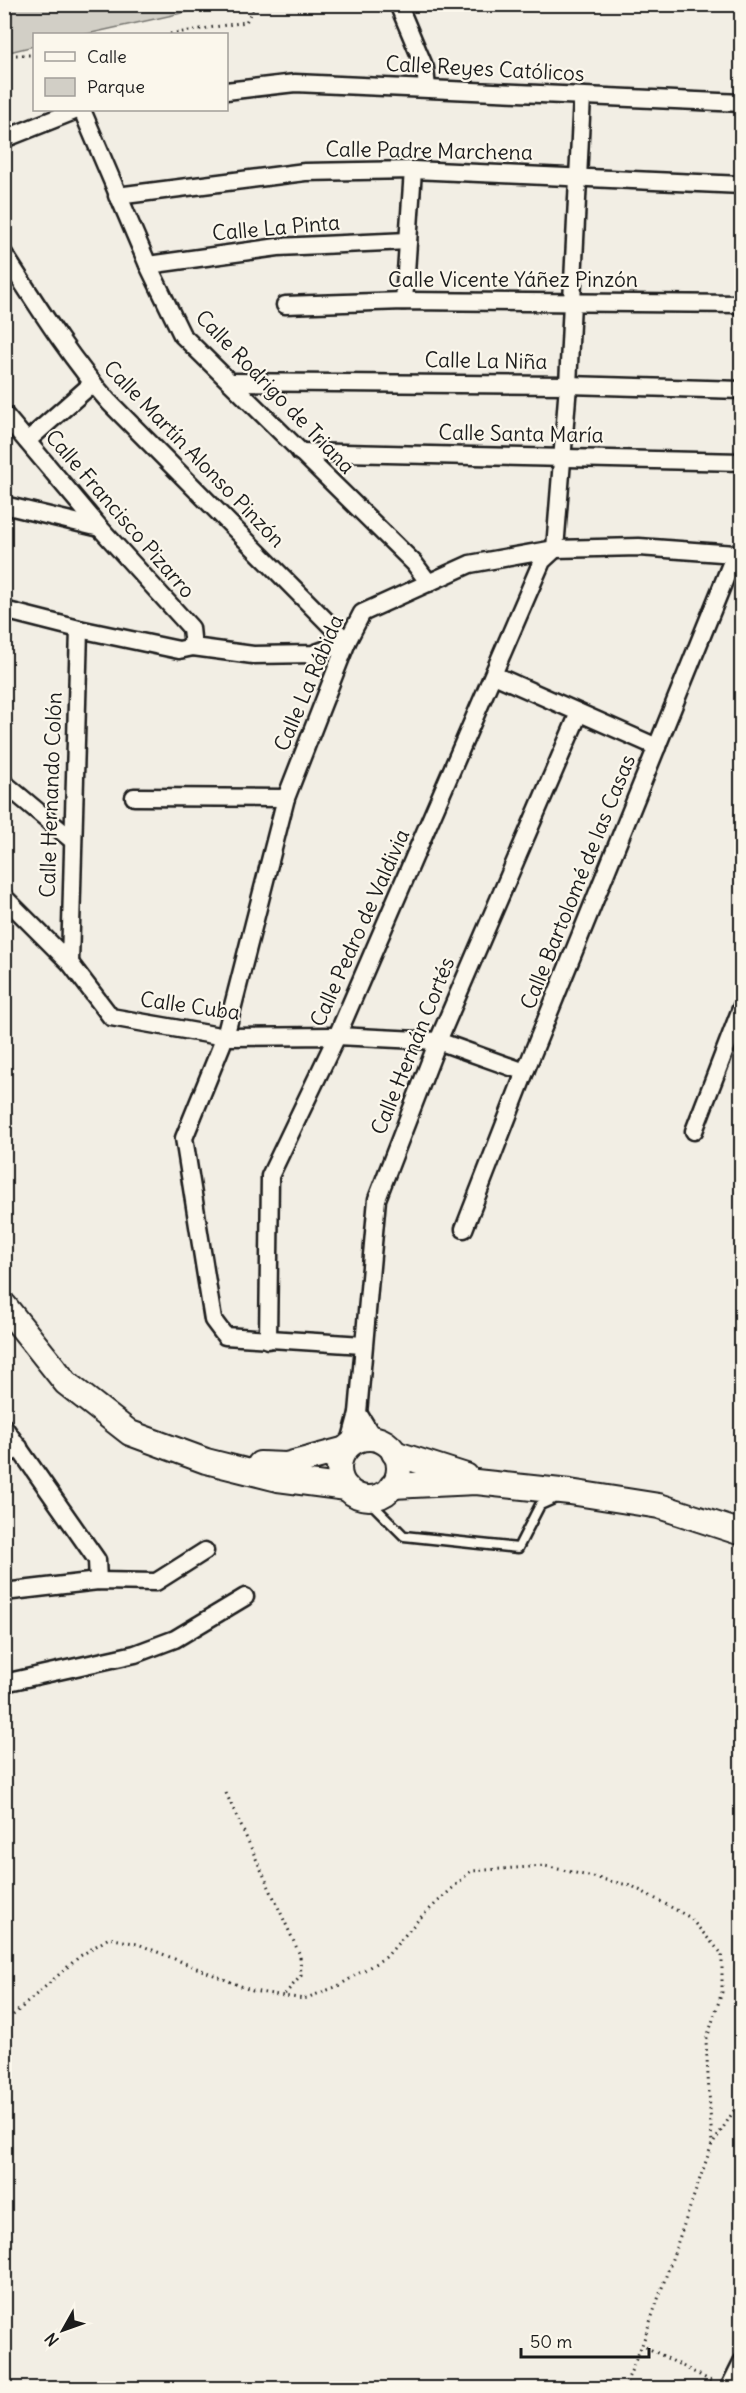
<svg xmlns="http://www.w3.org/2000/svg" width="746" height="2393" font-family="Delius,sans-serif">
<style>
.park{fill:#d2cfc6;stroke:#777671;stroke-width:1.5}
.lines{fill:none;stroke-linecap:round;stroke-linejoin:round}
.lane-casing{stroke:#1c1c1c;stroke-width:13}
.street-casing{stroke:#1c1c1c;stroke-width:21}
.secondary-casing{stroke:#1c1c1c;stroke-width:28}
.path{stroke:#1c1c1c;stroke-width:3;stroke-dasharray:1.5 4.5;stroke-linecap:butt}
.lane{stroke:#fbf7ec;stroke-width:8}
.street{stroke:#fbf7ec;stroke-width:16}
.secondary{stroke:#fbf7ec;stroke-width:24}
.labels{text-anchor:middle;stroke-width:4.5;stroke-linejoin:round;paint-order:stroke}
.street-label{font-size:21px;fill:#1c1c1c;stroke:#fbf7ec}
</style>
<rect width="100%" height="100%" fill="#f2eee4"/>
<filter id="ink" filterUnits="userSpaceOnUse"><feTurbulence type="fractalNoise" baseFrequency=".0167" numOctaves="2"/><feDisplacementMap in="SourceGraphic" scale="12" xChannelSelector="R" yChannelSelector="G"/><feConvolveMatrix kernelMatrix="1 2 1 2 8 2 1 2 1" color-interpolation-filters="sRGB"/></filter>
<g filter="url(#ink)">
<polygon class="park" points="199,5 200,9 87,34 34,34 34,46 5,53 5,5"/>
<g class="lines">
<defs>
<polyline id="lane" points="365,1497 404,1536 518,1548 540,1505 558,1497"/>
<g id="street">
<polyline points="398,4 425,68 427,88"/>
<polyline points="226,91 295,83 742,103"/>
<polyline points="82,110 148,265 182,335 414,563 429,583"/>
<polyline points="4,139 77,110"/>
<polyline points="117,196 305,172 413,170 742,185"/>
<path d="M4,254C37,305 69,357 109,402L347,642L313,654L253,655L193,647L179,650L79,629L4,610"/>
<polyline points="148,265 278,247 408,241"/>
<polyline points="404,301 413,170"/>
<polyline points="285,305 404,301 742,304"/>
<polyline points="230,382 568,385 742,390"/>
<polyline points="4,414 100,528 191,628 193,647"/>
<polyline points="27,441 93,383"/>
<polyline points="300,452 742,462"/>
<polyline points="4,505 100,528"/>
<polyline points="494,675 657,747"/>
<polyline points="4,783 72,840"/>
<polyline points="134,797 286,798"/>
<polyline points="4,897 70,963 111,1017 225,1037 337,1036 438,1041 525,1072"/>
<polyline points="70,963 79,629"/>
<polyline points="694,1131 742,1006"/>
<polyline points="464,1229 525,1072 735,554"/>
<polyline points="268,1340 270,1176 337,1036 542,561 555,549 568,385 582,96"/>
<polyline points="363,1345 225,1336 213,1320 184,1138 225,1037 286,798 347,642 362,613 470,564 555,549 639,547 735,554 742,557"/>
<polyline points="358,1413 374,1439"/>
<polyline points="4,1427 97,1560 98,1581"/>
<polyline points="349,1446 358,1413 377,1199 438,1041 579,713"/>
<polyline points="4,1457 19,1447"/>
<polyline points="4,1592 98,1581 156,1582 205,1551"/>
<polyline points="4,1683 135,1654 175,1639 245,1597"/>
<polyline points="729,2388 742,2362"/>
</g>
<g id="secondary">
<polyline points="4,1305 66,1383 130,1433 206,1461 278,1479 347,1488"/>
<circle cx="369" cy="1468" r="30"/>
<polyline points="394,1453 466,1476"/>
<polyline points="260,1464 286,1465 346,1449"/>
<polyline points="392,1486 476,1482 570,1492 659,1506 742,1533"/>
</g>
</defs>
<use href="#lane" class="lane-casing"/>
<use href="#street" class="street-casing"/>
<use href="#secondary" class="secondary-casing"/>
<g class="path">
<polyline points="170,34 246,22 255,4"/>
<polyline points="4,55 34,55"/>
<polyline points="226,1793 300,1955 301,1976 283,1996"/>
<polyline points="4,2023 80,1956 109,1938 138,1944 253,1991 304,1999 338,1986 386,1957 419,1919 471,1871 545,1866 632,1886 689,1917 722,1954 722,1992 706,2041 712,2144 642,2345 713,2382"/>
<polyline points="714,2142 742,2098"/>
<polyline points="624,2388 642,2345"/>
</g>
<use href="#lane" class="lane"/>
<use href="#street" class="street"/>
<use href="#secondary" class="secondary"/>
</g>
</g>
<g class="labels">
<g class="street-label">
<text transform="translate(485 69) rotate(3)" y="7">Calle Reyes Católicos</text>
<text transform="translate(429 151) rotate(1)" y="7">Calle Padre Marchena</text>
<text transform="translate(276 228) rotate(-5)" y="7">Calle La Pinta</text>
<text x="513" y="287">Calle Vicente Yáñez Pinzón</text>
<text transform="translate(486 361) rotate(1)" y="7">Calle La Niña</text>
<text transform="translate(275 392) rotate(46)" y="7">Calle Rodrigo de Triana</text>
<text transform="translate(521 434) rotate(1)" y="7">Calle Santa María</text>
<text transform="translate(194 454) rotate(46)" y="7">Calle Martín Alonso Pinzón</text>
<text transform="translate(120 514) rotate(49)" y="7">Calle Francisco Pizarro</text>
<text transform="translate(309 683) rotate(-67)" y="7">Calle La Rábida</text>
<text transform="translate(51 795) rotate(-88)" y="7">Calle Hernando Colón</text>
<text transform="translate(578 882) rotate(-68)" y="7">Calle Bartolomé de las Casas</text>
<text transform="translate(360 928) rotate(-66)" y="7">Calle Pedro de Valdivia</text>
<text transform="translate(190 1006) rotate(8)" y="7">Calle Cuba</text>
<text transform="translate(413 1046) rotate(-68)" y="7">Calle Hernán Cortés</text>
</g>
</g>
<rect width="746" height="2393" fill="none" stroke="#fbf7ec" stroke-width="24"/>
<rect x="12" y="12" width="722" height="2369" fill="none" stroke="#1c1c1c" stroke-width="2" filter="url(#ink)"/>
<rect x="33" y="33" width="195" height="78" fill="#fbf7ec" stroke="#a29f99" stroke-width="1.5"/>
<rect x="45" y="52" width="30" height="9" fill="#fbf7ec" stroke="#a29f99" stroke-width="1.5"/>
<text x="87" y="63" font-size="18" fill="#1c1c1c">Calle</text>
<rect x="45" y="78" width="30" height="18" fill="#d2cfc6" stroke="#a29f99" stroke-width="1.5"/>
<text x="87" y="93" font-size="18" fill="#1c1c1c">Parque</text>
<g transform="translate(63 2330) rotate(230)" stroke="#fbf7ec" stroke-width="4.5" paint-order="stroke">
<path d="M0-4.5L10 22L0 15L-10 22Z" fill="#1c1c1c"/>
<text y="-9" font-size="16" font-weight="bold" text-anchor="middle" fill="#1c1c1c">N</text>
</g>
<path d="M521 2348v9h128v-9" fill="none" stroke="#1c1c1c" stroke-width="3"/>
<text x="530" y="2348" font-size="18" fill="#1c1c1c" stroke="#fbf7ec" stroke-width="4.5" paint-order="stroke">50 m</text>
</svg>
